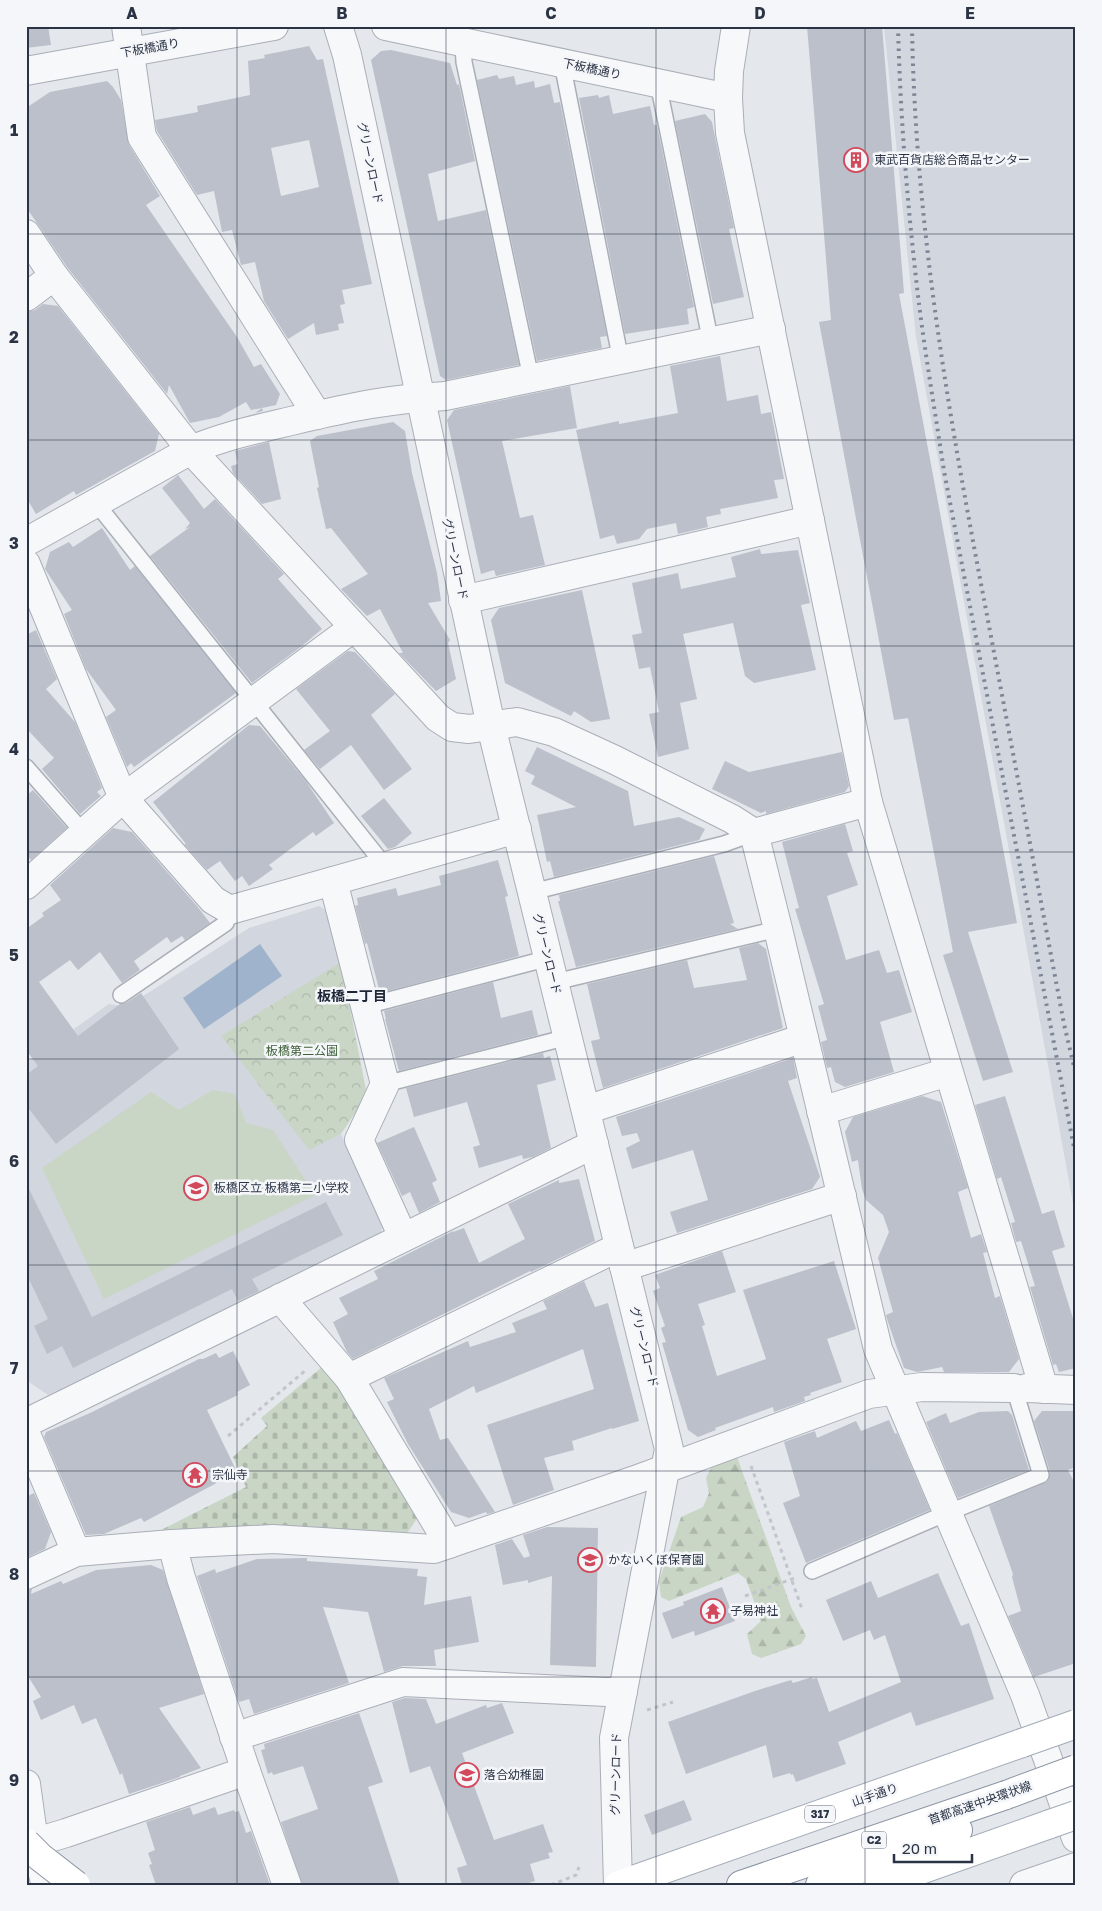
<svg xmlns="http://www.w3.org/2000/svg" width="1102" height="1911" font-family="'Golos Text','Noto Sans JP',sans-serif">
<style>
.built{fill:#d2d6de}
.forest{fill:url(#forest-firs)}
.cemetery{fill:url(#cemetery-stones)}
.park{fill:url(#park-crowns)}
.garden{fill:#c9d6c5}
.water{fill:#9fb4cc}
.building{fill:#bbc0ca;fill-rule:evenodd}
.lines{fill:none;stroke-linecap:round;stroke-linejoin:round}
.service-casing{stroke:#a9aeb7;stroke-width:18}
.minor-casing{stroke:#a9aeb7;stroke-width:30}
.tertiary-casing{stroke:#a9aeb7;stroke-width:30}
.primary-casing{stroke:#a3abb8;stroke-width:30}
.motorway-casing{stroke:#8b94a3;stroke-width:30}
.path{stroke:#c2c5cb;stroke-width:3;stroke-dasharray:4 4;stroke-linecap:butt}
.service{stroke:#f7f8fa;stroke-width:15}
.minor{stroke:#f7f8fa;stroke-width:28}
.tertiary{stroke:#f7f8fa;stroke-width:28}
.primary{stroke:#fff;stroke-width:28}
.motorway{stroke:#fff;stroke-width:28}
.rail{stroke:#7d8696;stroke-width:4;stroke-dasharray:2.5 5;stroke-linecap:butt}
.primary-bridge-casing{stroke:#a3abb8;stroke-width:30;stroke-linecap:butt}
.motorway-bridge-casing{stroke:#8b94a3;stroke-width:30;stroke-linecap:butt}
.primary-bridge{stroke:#fff;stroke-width:28}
.motorway-bridge{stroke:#fff;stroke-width:28}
.grid{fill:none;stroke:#2b3445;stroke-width:1;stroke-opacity:0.55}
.labels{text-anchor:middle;stroke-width:5;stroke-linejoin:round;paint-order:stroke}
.shield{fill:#f4f6f9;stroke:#676e7b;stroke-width:1}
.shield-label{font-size:11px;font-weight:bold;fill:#2b3445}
.street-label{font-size:12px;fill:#2b3445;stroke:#f4f6f9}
.poi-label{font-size:12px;fill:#2b3445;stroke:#f4f6f9;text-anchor:start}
.park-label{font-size:12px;fill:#3f6138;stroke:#f4f6f9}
.neighbourhood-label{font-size:14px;font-weight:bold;fill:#1d2536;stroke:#f4f6f9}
.neatline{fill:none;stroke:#2b3445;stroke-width:2}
.grid-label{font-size:16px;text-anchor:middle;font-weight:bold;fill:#2b3445}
</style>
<defs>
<pattern id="forest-firs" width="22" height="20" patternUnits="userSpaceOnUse" patternTransform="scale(1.25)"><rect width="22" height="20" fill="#c9d6c5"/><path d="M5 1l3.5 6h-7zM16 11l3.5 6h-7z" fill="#adb8ab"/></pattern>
<pattern id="cemetery-stones" width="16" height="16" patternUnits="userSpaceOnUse" patternTransform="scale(1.25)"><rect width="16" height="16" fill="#c9d6c5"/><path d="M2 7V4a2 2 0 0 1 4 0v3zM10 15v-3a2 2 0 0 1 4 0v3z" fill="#adb8ab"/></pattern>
<pattern id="park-crowns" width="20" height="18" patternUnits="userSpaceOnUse" patternTransform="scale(1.25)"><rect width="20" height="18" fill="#c9d6c5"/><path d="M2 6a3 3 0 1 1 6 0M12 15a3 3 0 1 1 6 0" fill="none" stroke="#adb8ab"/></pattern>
</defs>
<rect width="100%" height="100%" fill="#e4e7ec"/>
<g class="built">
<polygon points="884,26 1076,26 1076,1220 916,337"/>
<polygon points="319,906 329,912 341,962 309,1149 341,1134 383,1226 380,1234 51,1397 26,1380 26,1063 109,1004 126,1007 249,928"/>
</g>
<polygon class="forest" points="737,1457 791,1607 806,1636 801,1644 761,1658 752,1654 747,1634 761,1621 746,1579 738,1573 669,1601 661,1597 659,1581 681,1517 703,1507 709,1493 706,1478 713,1464"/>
<polygon class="cemetery" points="322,1367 342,1390 418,1517 406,1535 155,1533 246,1487 233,1457 267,1426 261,1418"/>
<polygon class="park" points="341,962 367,1095 341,1134 309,1150 221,1036"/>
<polygon class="garden" points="213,1090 235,1094 246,1123 273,1130 315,1195 104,1299 42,1168 151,1092 179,1110"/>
<polygon class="water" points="260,944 282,976 204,1029 183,998"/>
<g class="building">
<polygon points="26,26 48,26 51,45 26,48"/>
<polygon points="807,26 882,26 904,293 899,294 1017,923 968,932 1013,1072 983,1081 943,955 953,952 908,718 894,720 819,322 831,320"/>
<path d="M309,46L317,60L323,59L372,284L342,290L345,304L340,305L344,323L338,324L339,330L316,335L314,323L288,339L264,301L255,262L241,265L232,230L222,232L214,191L197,195L157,131L155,120L198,112L197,106L250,95L248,61L265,58L264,55ZM309,140L319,187L281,196L271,148Z"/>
<polygon points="391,50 450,63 457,85 459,84 475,161 428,174 438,221 486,210 519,365 446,380 440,376 371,60 381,51"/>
<polygon points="497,75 499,79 514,76 516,85 534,81 535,88 550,84 554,103 560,102 607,336 600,337 602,348 537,361 477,80"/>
<polygon points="107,81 113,87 121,100 129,145 160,196 146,205 237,337 254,367 261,364 280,394 276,405 262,408 263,411 255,413 262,408 251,410 246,402 219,417 190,423 169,385 167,394 67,267 26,207 26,108 50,92"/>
<polygon points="598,95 599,98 609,95 613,114 650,106 654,125 657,125 694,307 687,309 689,324 625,334 579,98"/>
<polygon points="705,114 712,122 714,132 734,228 729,229 744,297 713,304 675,121"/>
<polygon points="43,304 58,306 159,434 155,451 76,495 74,491 36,514 26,497 26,312 35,310"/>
<polygon points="720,356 727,401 758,395 761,414 771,412 784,479 774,480 778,498 720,509 721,514 706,517 708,527 678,534 676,523 647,529 639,539 617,544 614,535 600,539 576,430 619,421 619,424 678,413 670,366"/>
<polygon points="570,386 577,428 502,441 520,518 533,515 545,565 496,576 494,570 481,574 447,420 454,410"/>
<polygon points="393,422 405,431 412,473 437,573 441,601 428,603 450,640 448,643 456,679 436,691 399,653 403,653 380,609 367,616 341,589 368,574 331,528 326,529 317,488 319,487 310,441 317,436"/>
<polygon points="269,442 281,499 262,504 233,473 231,466 238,464 235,451"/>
<polygon points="178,475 204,509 215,499 284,574 278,579 322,629 302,646 252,683 150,556 190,527 185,529 190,523 162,488"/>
<polygon points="102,528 130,570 135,566 236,693 134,767 131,763 127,767 106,717 116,710 86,669 64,614 72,610 45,569 50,552 69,542 73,547"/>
<polygon points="760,549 761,554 798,550 810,603 801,605 816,670 754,683 745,676 733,623 683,634 697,699 680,703 689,749 658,757 649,714 659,712 650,667 639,669 632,635 642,633 632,583 678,573 681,589 736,577 731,557"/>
<polygon points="582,590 610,719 591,722 574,711 571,716 505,683 491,620 499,608"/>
<polygon points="36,630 57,679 46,689 75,722 102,788 97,792 101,796 80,814 42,769 54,758 26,728 26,635"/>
<polygon points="348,651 355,652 395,694 371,715 412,769 384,790 351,745 320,769 304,750 330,731 296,689"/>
<polygon points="249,725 260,726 305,780 334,823 316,836 313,832 269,865 273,869 249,886 242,876 235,881 220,861 207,870 184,844 186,844 153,802"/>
<polygon points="537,747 628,791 634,826 679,817 705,829 699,840 554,877 550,861 547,862 537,815 576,807 531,784 535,776 525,771"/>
<polygon points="842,752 849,786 845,792 766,814 766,811 761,813 712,789 725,761 749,772"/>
<polygon points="33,790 67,828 31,860 26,854 26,796"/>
<polygon points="384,798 412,833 395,847 388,849 361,816"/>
<polygon points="845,824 853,851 847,853 858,885 827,896 846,960 879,950 887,973 899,970 912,1012 880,1022 894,1072 845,1087 835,1082 831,1067 827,1068 821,1042 827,1040 818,1006 824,1004 795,909 799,908 782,842"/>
<polygon points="113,828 132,832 197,906 210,923 185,940 182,936 171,943 167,937 134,961 140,970 122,983 100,952 78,970 70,960 39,982 78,1036 120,1004 126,1003 141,993 179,1049 56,1144 26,1105 26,1075 38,1066 26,1050 26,929 44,916 42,913 61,900 50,885"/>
<polygon points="714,856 734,923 730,924 738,929 576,967 558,901 560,901 559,895"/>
<polygon points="498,860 508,896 505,897 519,956 380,993 367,943 365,944 355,906 358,905 357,898 396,888 398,896 441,885 439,876"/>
<polygon points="758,943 766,949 783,1028 603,1088 591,1041 600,1039 587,984 687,960 694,988 747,980 739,948"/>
<polygon points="493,982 501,1018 532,1010 538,1035 399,1071 385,1019 386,1019 384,1011"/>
<polygon points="543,1053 544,1058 550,1056 556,1080 537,1085 551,1148 533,1157 523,1159 522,1155 479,1168 473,1147 480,1145 467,1102 414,1117 406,1088"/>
<polygon points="793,1058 797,1078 788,1081 820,1177 812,1189 677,1233 670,1212 708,1200 693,1150 632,1169 626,1148 640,1141 637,1133 622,1136 616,1117"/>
<polygon points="922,1096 941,1102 945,1115 968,1188 958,1192 971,1238 981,1234 987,1252 983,1253 995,1298 1000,1296 1019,1359 1009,1372 944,1372 942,1367 917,1372 904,1368 888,1322 886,1315 893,1312 878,1258 889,1232 883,1215 866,1200 862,1189 858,1160 852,1162 845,1132 853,1117"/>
<polygon points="1005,1096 1042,1214 1054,1210 1065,1247 1052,1251 1076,1328 1076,1368 1059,1372 1056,1364 1053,1365 1030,1287 1035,1286 1021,1241 1016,1242 1011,1223 1015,1222 1001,1177 997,1179 975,1105"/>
<polygon points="414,1127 437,1180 432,1183 440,1202 419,1213 410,1192 402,1196 377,1143"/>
<polygon points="579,1179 595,1241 531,1272 530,1271 353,1359 347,1352 333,1322 348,1314 339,1298 378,1279 374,1271 453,1231 453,1232 464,1228 479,1263 525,1239 508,1204 559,1180 559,1183"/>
<polygon points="26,1183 92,1317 326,1202 343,1235 252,1279 259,1291 238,1301 232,1289 73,1368 62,1346 47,1354 34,1326 48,1319 26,1273"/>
<polygon points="722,1251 736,1292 698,1304 705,1325 702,1326 717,1376 766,1359 743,1290 834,1261 856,1329 827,1339 842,1382 810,1393 811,1395 804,1397 805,1401 774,1412 773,1407 715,1428 716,1430 698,1437 688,1430 662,1343 666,1342 661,1328 665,1326 653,1291 660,1288 655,1275"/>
<polygon points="584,1281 595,1307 608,1303 639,1421 612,1429 612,1428 572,1441 574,1450 544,1458 554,1490 513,1505 487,1425 594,1389 583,1349 476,1393 474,1386 429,1409 440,1440 448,1438 495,1512 487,1514 486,1512 469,1518 451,1512 408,1444 387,1402 394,1399 384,1378 468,1341 470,1347 516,1332 512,1323 547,1309 543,1301"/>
<polygon points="233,1351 250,1385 237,1392 238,1395 207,1410 237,1472 144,1522 141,1518 104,1534 86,1535 44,1437 46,1432 90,1413 199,1359 203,1359 216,1353 219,1358"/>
<polygon points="1008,1411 1012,1415 1029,1470 958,1498 926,1422 946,1413 950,1423 979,1412"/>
<polygon points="1042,1411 1076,1411 1076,1467 1068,1470 1076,1486 1076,1663 1034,1677 1008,1616 1021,1611 1012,1577 1013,1574 989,1506 1048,1481 1050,1472 1034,1421"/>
<polygon points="889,1420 895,1434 897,1433 930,1510 806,1563 783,1503 800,1496 784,1442 815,1431 817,1438 856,1421 861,1431"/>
<polygon points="34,1493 51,1532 45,1549 26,1558 26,1497"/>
<polygon points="547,1527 598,1528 596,1667 550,1665 552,1576 528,1583 528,1580 503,1585 495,1545 512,1539 524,1558 530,1556 523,1535"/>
<polygon points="307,1558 307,1561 418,1569 417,1576 427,1577 424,1605 471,1596 479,1642 434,1650 436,1666 403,1666 384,1672 368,1612 323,1607 349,1683 254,1714 249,1699 239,1702 197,1576 215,1569 216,1573 257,1559"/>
<polygon points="151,1565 163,1570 204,1694 159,1708 201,1768 180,1776 180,1777 129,1794 122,1773 120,1775 96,1718 82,1724 74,1705 41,1720 33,1701 41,1697 26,1673 26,1596 29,1595 26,1594 26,1590 32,1589 31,1594 61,1581 63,1584 96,1570"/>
<polygon points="938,1573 961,1626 969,1623 994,1699 916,1726 911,1712 838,1742 846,1764 796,1782 793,1774 791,1775 790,1773 773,1778 766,1745 686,1774 668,1722 755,1691 791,1680 793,1683 812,1677 812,1679 817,1678 829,1712 901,1682 885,1635 874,1640 870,1630 843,1641 826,1600 871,1581 878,1598"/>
<polygon points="722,1587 735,1621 695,1636 694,1631 672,1639 662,1613 684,1605 683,1602"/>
<polygon points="405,1698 426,1699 436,1724 486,1705 487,1708 502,1703 514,1733 462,1753 494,1840 543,1824 553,1852 548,1853 550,1858 530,1864 535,1881 522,1885 462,1885 457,1868 467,1865 430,1766 410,1773 392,1702"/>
<polygon points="359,1713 383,1782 368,1787 400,1885 302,1885 281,1822 318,1809 303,1766 273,1775 272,1772 268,1774 261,1750 265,1749 264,1744"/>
<polygon points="684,1800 692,1820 652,1835 644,1815"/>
<polygon points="190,1807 193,1815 215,1807 218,1815 234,1810 235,1812 239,1811 246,1833 251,1831 270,1885 156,1885 149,1865 152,1864 148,1853 155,1850 146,1822"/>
</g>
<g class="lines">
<defs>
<g id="service">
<polyline points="463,42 464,62 531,378"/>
<polyline points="562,63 621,361"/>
<polyline points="658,83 711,343"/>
<polyline points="96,503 385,866"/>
<polyline points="26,767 84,833"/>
<polyline points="532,892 724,844 754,833"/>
<polyline points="555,982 778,929"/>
<polyline points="121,995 226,923 230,910"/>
<polyline points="366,1006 549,958"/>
<polyline points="385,1084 568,1037"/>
<polyline points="812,1571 947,1513 1041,1475 1014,1388"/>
</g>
<g id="minor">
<polyline points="126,26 142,137 317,415"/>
<polyline points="728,98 730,133 868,802 1044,1389"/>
<polyline points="26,234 54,276 191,450 438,718 452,727 469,729 517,722 554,732 615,760 732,819 754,833 778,929 878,1349 1025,1695 1076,1838"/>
<polyline points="26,297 54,276"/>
<polyline points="420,398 445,396 771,329"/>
<polyline points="26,564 123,798 213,900 230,910 517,829"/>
<polyline points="463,600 810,520"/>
<polyline points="754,833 868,802"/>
<polyline points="333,881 385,1084 359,1140 403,1237"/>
<polyline points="26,885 123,798 353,628"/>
<polyline points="586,1110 804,1038"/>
<polyline points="821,1111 948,1072"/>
<polyline points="624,1267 842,1196"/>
<polyline points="280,1298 349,1378 449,1544"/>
<polyline points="349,1378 619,1247"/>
<polyline points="1027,1388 1076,1390"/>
<polyline points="26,1423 594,1144"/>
<polyline points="26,1434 76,1552"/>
<polyline points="172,1544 181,1578 246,1771 287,1885"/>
<polyline points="234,1737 403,1682 607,1692 623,1691"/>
<polyline points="26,1784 34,1842"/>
<polyline points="26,1845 66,1833 246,1771"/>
<polyline points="1024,1885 1076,1867"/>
</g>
<g id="tertiary">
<polyline points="338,26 347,55 491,726 669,1449 614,1738 618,1885"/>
<polyline points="386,26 728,98 729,71 736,26"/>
<polyline points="26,71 274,26"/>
<path d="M26,542L191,450C224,436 257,429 291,421C334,411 377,401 420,398"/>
<polyline points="26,1575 76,1552 172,1544 273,1539 434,1549 638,1479 869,1394 922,1387 1014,1388"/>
<polyline points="34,1842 46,1885"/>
</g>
<g id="primary">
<polyline points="619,1885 1022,1743"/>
<polyline points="878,1885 1050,1824"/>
</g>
<g id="motorway">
<polyline points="741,1885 1006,1795"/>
<polyline points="820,1885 958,1830"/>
</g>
</defs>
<use href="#service" class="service-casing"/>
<use href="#minor" class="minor-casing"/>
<use href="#tertiary" class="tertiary-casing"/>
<use href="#primary" class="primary-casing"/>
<use href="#motorway" class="motorway-casing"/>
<g class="path">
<polyline points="228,1436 306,1370"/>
<polyline points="751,1466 790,1575"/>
<polyline points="792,1581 802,1609"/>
<polyline points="745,1596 795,1578"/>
<polyline points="647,1710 673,1702"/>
<polyline points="551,1885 576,1875 579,1867"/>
</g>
<use href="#service" class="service"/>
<use href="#minor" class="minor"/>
<use href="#tertiary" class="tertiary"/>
<use href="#primary" class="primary"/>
<use href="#motorway" class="motorway"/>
<g class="rail">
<path d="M898,26C900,107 906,188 915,269C922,337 934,404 944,471L1076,1158"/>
<path d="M912,26C915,223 949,417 986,610C1012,748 1038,886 1064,1024L1076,1075"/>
</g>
<defs>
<g id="primary-bridge">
<polyline points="1022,1743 1076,1724"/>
<polyline points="1050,1824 1076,1815"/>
</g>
<g id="motorway-bridge">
<polyline points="1006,1795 1076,1769"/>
<polyline points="26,1843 40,1857 76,1885"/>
</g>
</defs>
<use href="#primary-bridge" class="primary-bridge-casing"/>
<use href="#motorway-bridge" class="motorway-bridge-casing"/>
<use href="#primary-bridge" class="primary-bridge"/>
<use href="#motorway-bridge" class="motorway-bridge"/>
</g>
<path class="grid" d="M237,26V1885M446,26V1885M656,26V1885M865,26V1885M26,234H1076M26,440H1076M26,646H1076M26,852H1076M26,1059H1076M26,1265H1076M26,1471H1076M26,1677H1076"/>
<defs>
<symbol id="building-ring" viewBox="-11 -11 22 22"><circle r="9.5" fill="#f4f6f9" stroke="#d1495b" stroke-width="1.5"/><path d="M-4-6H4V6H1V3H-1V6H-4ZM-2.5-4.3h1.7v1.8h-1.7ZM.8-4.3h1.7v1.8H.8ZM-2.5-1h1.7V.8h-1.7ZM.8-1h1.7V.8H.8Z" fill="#d1495b"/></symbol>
<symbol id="school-ring" viewBox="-11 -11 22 22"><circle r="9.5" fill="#f4f6f9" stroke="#d1495b" stroke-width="1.5"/><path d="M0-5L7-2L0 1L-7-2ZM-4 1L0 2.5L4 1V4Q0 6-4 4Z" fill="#d1495b"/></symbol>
<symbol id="temple-ring" viewBox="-11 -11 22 22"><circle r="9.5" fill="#f4f6f9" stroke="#d1495b" stroke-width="1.5"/><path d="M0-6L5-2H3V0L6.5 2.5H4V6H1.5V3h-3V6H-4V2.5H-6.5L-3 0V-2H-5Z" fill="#d1495b"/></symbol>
</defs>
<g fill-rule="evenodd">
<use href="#building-ring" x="842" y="146" width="28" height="28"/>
<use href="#school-ring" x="182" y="1174" width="28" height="28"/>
<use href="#temple-ring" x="181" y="1461" width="28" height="28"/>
<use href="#school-ring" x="576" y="1546" width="28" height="28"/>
<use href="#temple-ring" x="699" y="1597" width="28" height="28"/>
<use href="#school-ring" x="453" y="1761" width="28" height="28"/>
</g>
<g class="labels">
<g class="shield">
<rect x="805" y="1805.5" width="30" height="17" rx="4"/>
<rect x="861.5" y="1831.5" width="25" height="17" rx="4"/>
</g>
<g class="shield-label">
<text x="820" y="1818">317</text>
<text x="874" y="1844">C2</text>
</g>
<g class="street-label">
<text transform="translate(150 48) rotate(-10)" y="4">下板橋通り</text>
<text transform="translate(592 69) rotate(12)" y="4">下板橋通り</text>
<text transform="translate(370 163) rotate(78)" y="4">グリーンロード</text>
<text transform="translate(455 559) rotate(78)" y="4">グリーンロード</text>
<text transform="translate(547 954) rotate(76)" y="4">グリーンロード</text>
<text transform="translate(644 1347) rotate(76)" y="4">グリーンロード</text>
<text transform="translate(616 1774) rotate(-89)" y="4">グリーンロード</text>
<text transform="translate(875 1795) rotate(-19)" y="4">山手通り</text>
<text transform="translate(980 1803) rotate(-19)" y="4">首都高速中央環状線</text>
</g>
<g class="poi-label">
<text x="874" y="164">東武百貨店総合商品センター</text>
<text x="214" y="1192">板橋区立 板橋第二小学校</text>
<text x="212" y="1479">宗仙寺</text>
<text x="608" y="1564">かないくぼ保育園</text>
<text x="730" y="1615">子易神社</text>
<text x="484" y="1779">落合幼稚園</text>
</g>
<g class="park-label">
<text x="302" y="1055">板橋第二公園</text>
</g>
<g class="neighbourhood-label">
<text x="352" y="1001">板橋二丁目</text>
</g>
</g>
<rect width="1102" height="1911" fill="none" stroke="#f4f6f9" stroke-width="55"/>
<path d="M894 1854v8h78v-8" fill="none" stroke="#2b3445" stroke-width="2.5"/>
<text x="902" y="1854" font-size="15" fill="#2b3445" stroke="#f4f6f9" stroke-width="4" paint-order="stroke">20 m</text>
<rect x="28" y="28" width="1046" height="1856" class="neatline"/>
<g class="grid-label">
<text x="132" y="19">A</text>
<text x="342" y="19">B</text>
<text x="551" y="19">C</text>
<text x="760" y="19">D</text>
<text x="970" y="19">E</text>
<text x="14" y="136">1</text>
<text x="14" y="343">2</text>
<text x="14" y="549">3</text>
<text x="14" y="755">4</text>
<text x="14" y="961">5</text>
<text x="14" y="1167">6</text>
<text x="14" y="1374">7</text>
<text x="14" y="1580">8</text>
<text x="14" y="1786">9</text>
</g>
</svg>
